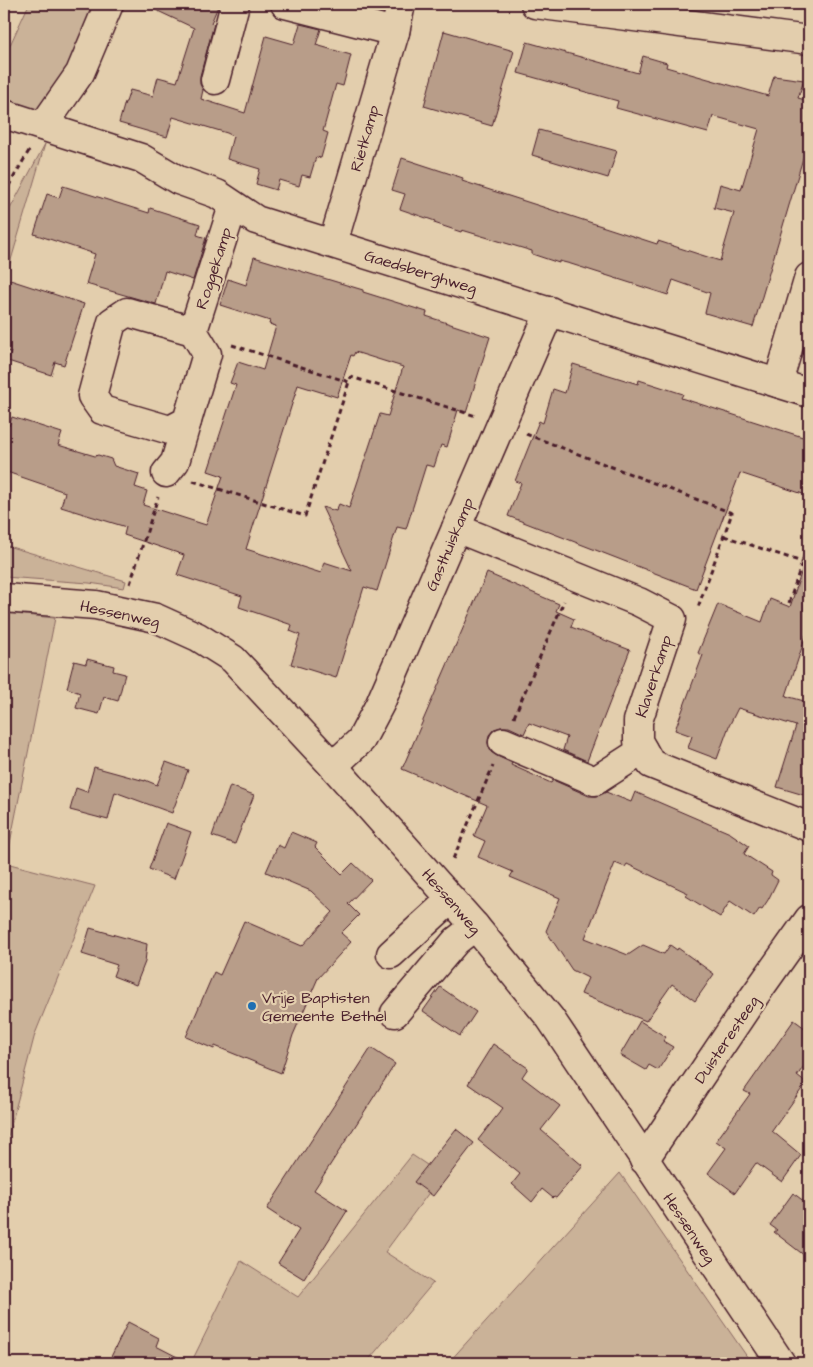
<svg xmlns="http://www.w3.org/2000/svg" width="813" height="1367" font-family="'Architects Daughter',sans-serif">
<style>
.green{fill:#cab298;stroke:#8a6862}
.building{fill:#b89d89;stroke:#4a1f2b;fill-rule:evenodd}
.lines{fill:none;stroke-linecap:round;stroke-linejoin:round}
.minor-casing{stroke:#4a1f2b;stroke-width:31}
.major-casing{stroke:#4a1f2b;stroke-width:31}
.path{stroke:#4a1f2b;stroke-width:3;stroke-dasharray:5 4;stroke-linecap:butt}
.minor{stroke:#e3cead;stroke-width:28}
.major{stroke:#e3cead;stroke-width:28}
.poi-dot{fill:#1f6fb2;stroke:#e3cead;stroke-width:2}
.labels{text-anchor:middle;stroke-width:4.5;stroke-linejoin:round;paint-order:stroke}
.street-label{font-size:16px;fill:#4a1f2b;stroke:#e3cead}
.poi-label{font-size:16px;fill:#4a1f2b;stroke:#e3cead;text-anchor:start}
</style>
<rect width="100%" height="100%" fill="#e3cead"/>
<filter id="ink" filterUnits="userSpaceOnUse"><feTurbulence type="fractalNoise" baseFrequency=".02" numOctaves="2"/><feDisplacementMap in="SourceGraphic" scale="10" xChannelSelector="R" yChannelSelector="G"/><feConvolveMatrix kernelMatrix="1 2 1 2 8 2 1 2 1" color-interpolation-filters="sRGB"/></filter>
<g filter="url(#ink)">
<g class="green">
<polygon points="29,4 99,4 57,93 41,112 4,106 4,58"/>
<polygon points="45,144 4,284 4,220"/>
<polygon points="4,545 126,581 124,588 89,583 4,577"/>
<polygon points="4,613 55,618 6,863 95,886 35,1034 4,1152"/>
<polygon points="412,1155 442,1175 385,1252 433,1283 366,1363 191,1363 241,1261 298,1297"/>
<polygon points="620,1173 750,1361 748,1363 448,1363"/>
</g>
<g class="building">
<polygon points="143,4 219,4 211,23 214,24 200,76 200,84 203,90 201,99 245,113 266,36 294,44 300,24 321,29 316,45 351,55 343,86 336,84 323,131 328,133 321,158 316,157 310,177 302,175 299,186 279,180 276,190 256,184 260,169 227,159 233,136 227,133 173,117 167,137 119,123 125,102 126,102 130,90 153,96 158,77 177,82 194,28"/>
<polygon points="444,31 514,51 492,126 424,106"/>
<polygon points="527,42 638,73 643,56 667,63 666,67 768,96 774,76 804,80 798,98 809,101 809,138 753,327 705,313 710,293 673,280 668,295 571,264 559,261 559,263 532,254 532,251 462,230 461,232 434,223 435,221 400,209 405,194 392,190 402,158 463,178 462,181 546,208 657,244 658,241 720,261 734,213 714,208 720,184 741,190 759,129 713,116 708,133 616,108 618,101 518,73"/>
<polygon points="539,130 617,151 608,178 532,155"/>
<polygon points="63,186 149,213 150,208 200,224 197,235 206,238 193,280 165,271 156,304 86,284 95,254 34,234 47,194 59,198"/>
<path d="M254,257L363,290V292L427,312L426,316L490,337L466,413L458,410L447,447L441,445L434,467L426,465L406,529L397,527L377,591L364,587L336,678L291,664L300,635L290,631L292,625L239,607L242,596L177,575L184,555L124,535L126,527L61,507L65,492L4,471V425L9,426L12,417L62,433L58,445L95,456L98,455L111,459L114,466L139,474L135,487L147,491L143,505L206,525L223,476L208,471L236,385L230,383L238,362L263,370L276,326L269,324L270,321L220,305L228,279L246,285ZM355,352L403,367L388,416L380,414L349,508L339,504L336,511L322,507L352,571L324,562L321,573L246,549L298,385L337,397L351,355L353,356Z"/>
<polygon points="4,278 84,304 64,365 55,362 51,375 8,361 11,352 4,351"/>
<polygon points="573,364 638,384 639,380 683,394 681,398 809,439 809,496 740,473 696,589 508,516 521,483 515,481 539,421 543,423 553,389 565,393"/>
<polygon points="805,561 809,562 809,626 786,696 804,701 809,701 809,778 804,795 777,787 796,726 738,708 729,726 717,759 688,748 692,736 675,730 703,655 698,653 718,604 762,622 770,599 790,607"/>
<polygon points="487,573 559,604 556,611 574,619 571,627 630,650 587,761 563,750 567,737 529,723 524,734 509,727 501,727 494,729 489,735 488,743 491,752 497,756 512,763 511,765 551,783 553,780 589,796 597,796 606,792 631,802 635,792 730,833 749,846 744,854 772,872 771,875 778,880 768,900 762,909 760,908 754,917 730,901 720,917 686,896 688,893 627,864 625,867 615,863 585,938 628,955 643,945 664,954 670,945 677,950 678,948 714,974 695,1001 672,984 646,1021 581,994 588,978 572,970 546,931 560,898 510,877 513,872 478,857 485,841 474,836 487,805 402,769"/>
<polygon points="87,659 114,666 113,671 125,674 118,701 104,697 99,714 76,708 80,693 67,688 74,661 86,664"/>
<polygon points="166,762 188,770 172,813 115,792 108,820 70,810 76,788 87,792 94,767 145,781 145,780 157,785"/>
<polygon points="230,786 254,795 235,844 212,836"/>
<polygon points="166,823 191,832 174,879 149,869"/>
<polygon points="291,832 317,843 315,847 342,874 353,863 371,880 348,904 359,915 341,933 351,942 318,978 293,1035 281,1073 215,1046 214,1049 186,1037 214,972 220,975 244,921 302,946 333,912 311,891 266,872 278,845 284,848"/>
<polygon points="90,928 147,944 145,962 136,985 113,976 117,965 82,954"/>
<polygon points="440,987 476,1012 460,1036 423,1011"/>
<polygon points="794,1020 809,1031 809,1059 797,1076 806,1083 772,1131 801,1155 782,1182 756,1163 735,1193 708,1173 726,1148 716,1141 750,1094 744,1091"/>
<polygon points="640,1021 666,1037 663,1041 673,1047 658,1070 649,1065 646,1070 620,1055"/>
<polygon points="493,1044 528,1068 522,1077 560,1106 541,1130 583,1166 556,1198 554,1197 553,1198 542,1189 532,1202 512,1184 520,1174 478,1140 503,1108 468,1084"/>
<polygon points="371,1048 395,1064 314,1190 347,1211 304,1279 278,1263 299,1230 267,1209"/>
<polygon points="456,1129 474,1143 433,1196 414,1182"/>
<polygon points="793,1193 809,1205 809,1259 774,1232 777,1230 770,1225"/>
<polygon points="128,1322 159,1338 156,1346 189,1363 108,1363"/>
</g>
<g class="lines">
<defs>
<g id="minor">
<polyline points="285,4 395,32"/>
<polyline points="535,4 809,40"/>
<polyline points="215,80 235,4"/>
<polyline points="4,114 141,158 178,180 217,194 256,220 809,393"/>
<polyline points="43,126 80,73 109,4"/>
<polyline points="333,243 395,32 401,4"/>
<polyline points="193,331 127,312 112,322 92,396 102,410 170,430 187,421 207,354 193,331 233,206"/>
<polyline points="778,383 809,277"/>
<polyline points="166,473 175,462 187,421"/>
<polyline points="456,528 639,602 672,619 638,721 638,741 651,764 809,827"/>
<polyline points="503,742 595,781 643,750"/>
<polyline points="333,766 361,740 380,704 550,311"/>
<polyline points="391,954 451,899"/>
<polyline points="395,1013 456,941 475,926"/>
<polyline points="644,1160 753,998 809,919"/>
</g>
<polyline id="major" points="4,598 96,605 156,618 198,637 233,659 333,766 475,926 550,1018 781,1363"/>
</defs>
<use href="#minor" class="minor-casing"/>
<use href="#major" class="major-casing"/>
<g class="path">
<polyline points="4,194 30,149"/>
<polyline points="232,345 349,382 351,377 476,416"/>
<polyline points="526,434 732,513 697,610"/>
<polyline points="193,481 305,516 349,382"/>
<polyline points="724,536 802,562"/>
<polyline points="130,584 158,497"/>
<polyline points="789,603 809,541"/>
<polyline points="514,717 564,601"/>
<polyline points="453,859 493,766"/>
</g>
<use href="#minor" class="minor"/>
<use href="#major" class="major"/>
</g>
</g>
<circle class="poi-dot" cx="252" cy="1006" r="5"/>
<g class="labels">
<g class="street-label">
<text transform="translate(364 138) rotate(-74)" y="6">Rietkamp</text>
<text transform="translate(213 268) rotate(-72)" y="6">Roggekamp</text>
<text transform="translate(421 271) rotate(17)" y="6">Gaedsberghweg</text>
<text transform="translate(449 544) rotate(-67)" y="6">Gasthuiskamp</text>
<text transform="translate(120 613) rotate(12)" y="6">Hessenweg</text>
<text transform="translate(653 676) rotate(-72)" y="6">Klaverkamp</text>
<text transform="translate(452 901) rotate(49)" y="6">Hessenweg</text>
<text transform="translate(726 1039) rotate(-56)" y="6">Duisteresteeg</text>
<text transform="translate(690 1228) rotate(56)" y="6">Hessenweg</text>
</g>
<g class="poi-label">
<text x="262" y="1003">Vrije Baptisten<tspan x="262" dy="18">Gemeente Bethel</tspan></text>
</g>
</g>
<rect width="813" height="1367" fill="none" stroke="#e3cead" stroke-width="20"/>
<rect x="10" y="10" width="793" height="1347" fill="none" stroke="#4a1f2b" stroke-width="2" filter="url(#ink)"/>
</svg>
